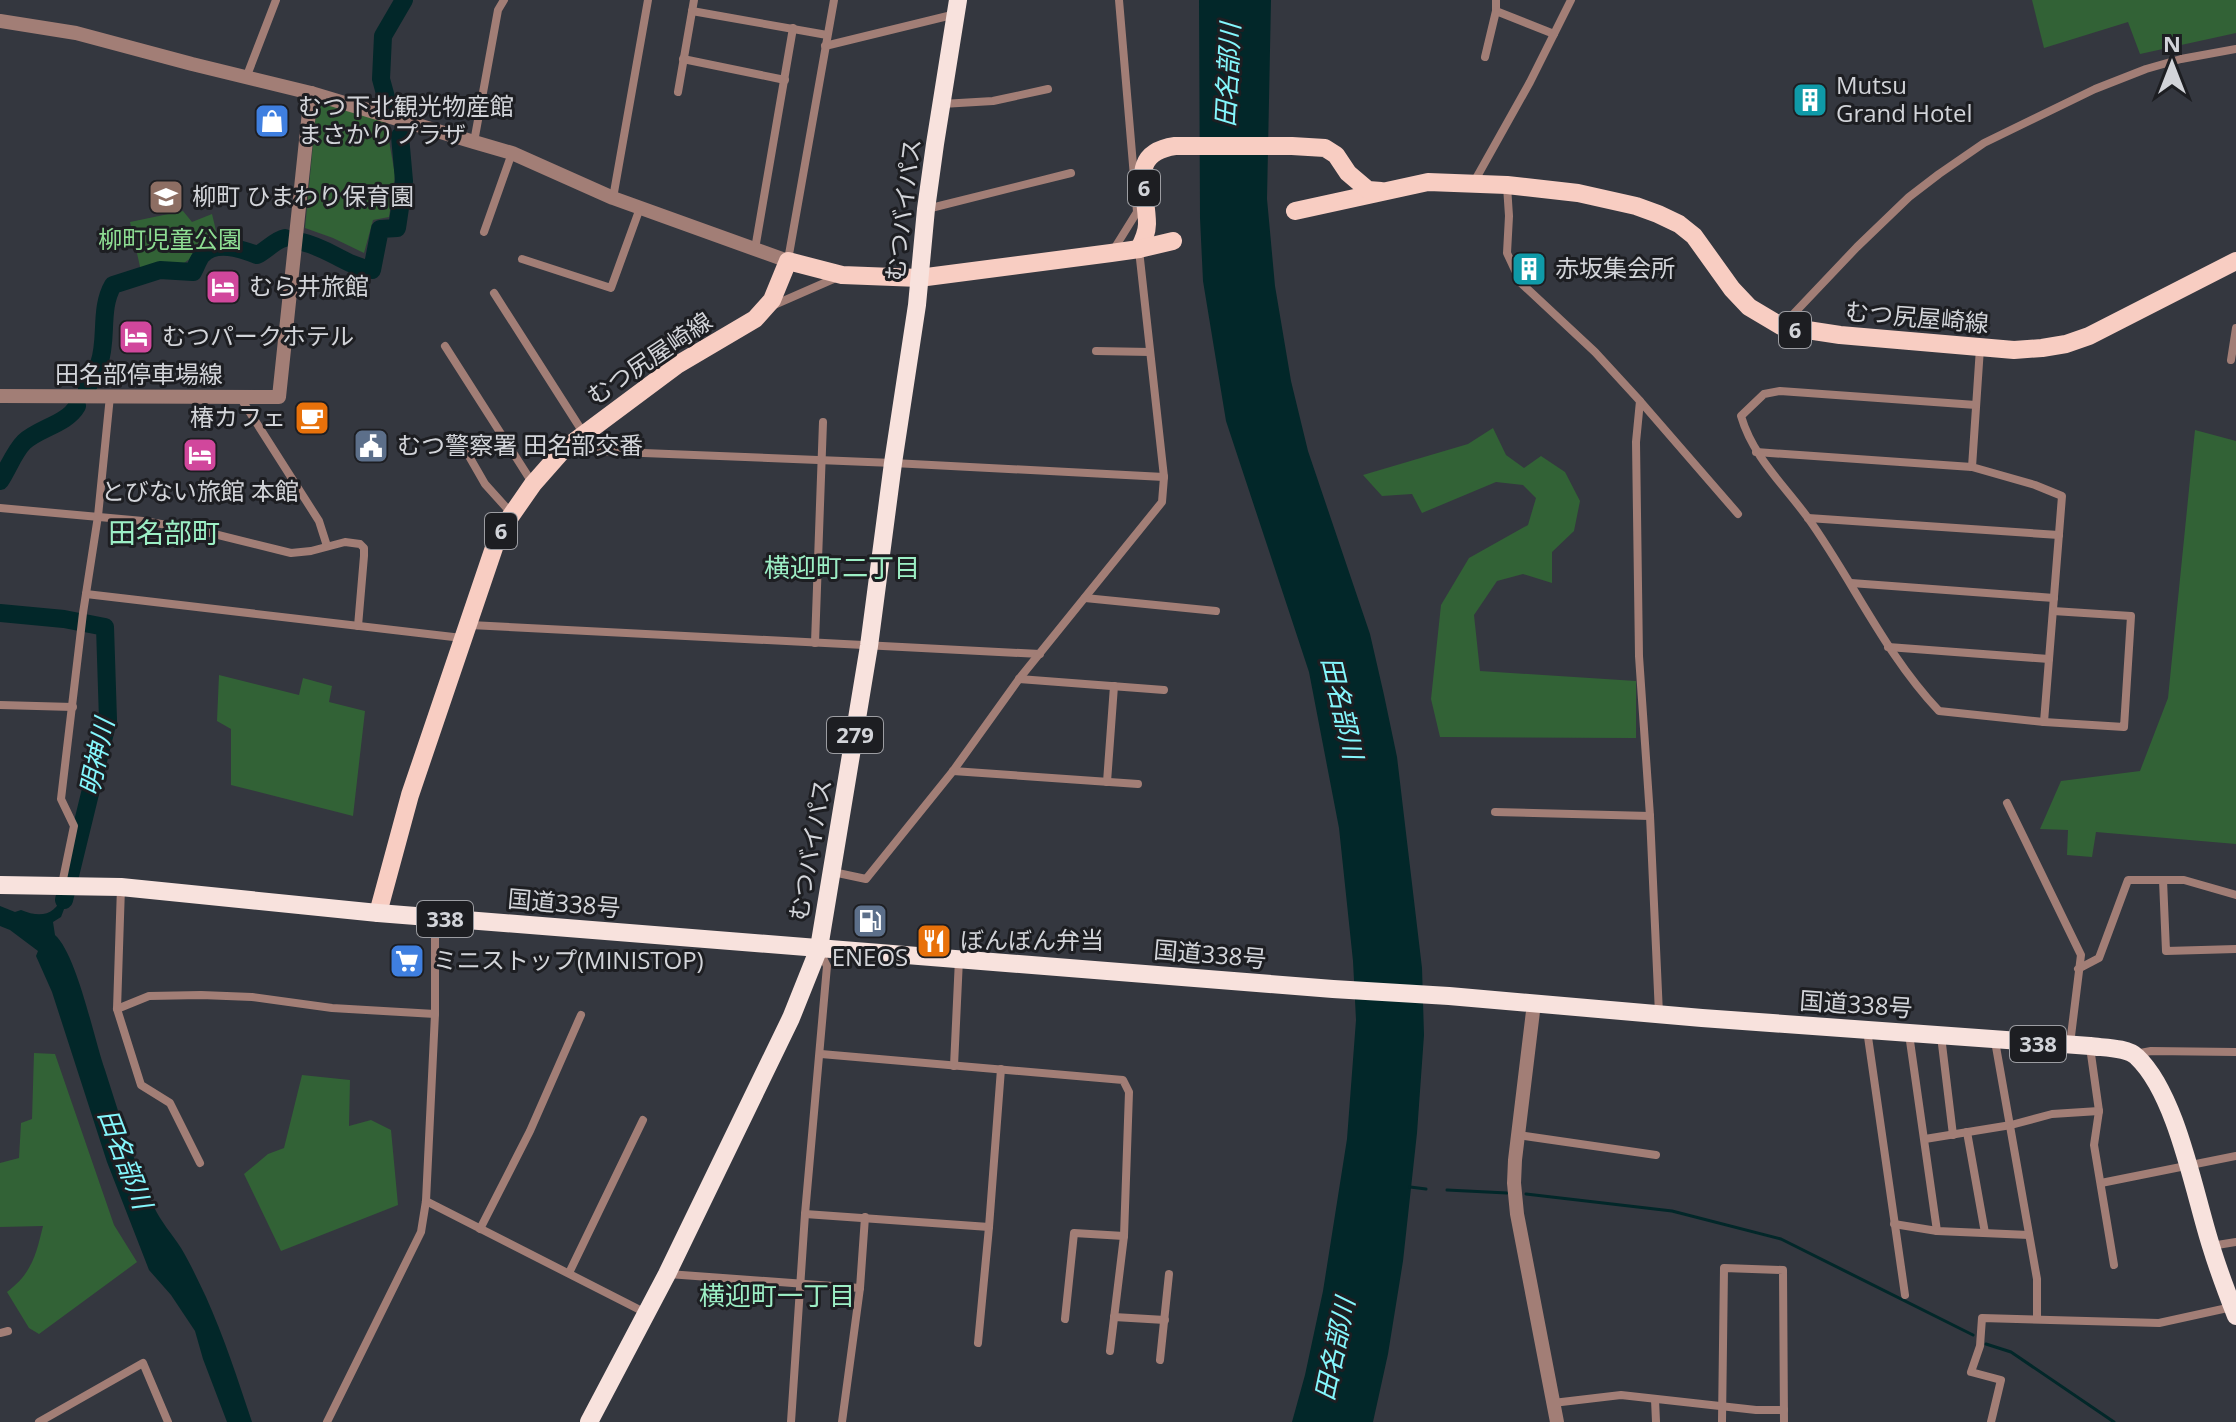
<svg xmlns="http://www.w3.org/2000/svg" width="2236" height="1422" font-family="'Open Sans','Noto Sans JP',sans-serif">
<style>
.green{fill:#326236}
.water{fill:#022729}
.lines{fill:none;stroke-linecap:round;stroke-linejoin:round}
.stream{stroke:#022729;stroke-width:3}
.river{stroke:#022729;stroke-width:18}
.minor{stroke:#a27e76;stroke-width:8}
.tertiary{stroke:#a27e76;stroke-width:14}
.primary{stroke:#f8cdc2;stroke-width:18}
.trunk{stroke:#f8e2dd;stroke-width:18}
.labels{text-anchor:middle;stroke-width:6;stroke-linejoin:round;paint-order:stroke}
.shield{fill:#1d1e22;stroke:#9c9da2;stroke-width:2}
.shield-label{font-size:22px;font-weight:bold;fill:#d2d4d9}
.poi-label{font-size:24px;fill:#d2d4d9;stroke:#1d1e22;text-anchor:start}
.street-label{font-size:24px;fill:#d2d4d9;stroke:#1d1e22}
.park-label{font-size:24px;fill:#8ddd92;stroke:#1d1e22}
.water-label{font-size:26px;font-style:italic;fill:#84f7fd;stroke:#1d1e22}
.neighbourhood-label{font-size:26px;fill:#9cefc5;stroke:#1d1e22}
.quarter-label{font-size:28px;fill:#9cefc5;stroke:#1d1e22}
</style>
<rect width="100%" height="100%" fill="#34373f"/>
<g class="green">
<polygon points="2032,0 2236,0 2236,33 2140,54 2128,22 2044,48"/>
<polygon points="317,103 385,118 395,175 389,217 373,220 364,253 333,238 305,228"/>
<polygon points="183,211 192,222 212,214 219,243 200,251 184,263 141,271 130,222"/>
<polygon points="1493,428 1506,455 1524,468 1541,456 1565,472 1580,501 1574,531 1552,552 1552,583 1523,574 1497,581 1474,615 1480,671 1636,681 1636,738 1440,737 1431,699 1441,605 1469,558 1528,525 1536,498 1523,485 1496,482 1422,513 1412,494 1382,496 1363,475 1468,444"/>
<polygon points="2195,430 2236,441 2236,844 2096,832 2092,857 2067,855 2068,830 2040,829 2061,781 2140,771 2168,698"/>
<polygon points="219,675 299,695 303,678 332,686 329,702 365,711 353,816 231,785 231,729 217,721"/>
<path d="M34,1053L55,1054L114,1225L137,1262L39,1334L29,1328L7,1292C32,1273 36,1255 43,1226L0,1227V1163L19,1158L21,1123L32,1119Z"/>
<polygon points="302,1075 350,1080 349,1126 371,1120 391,1130 398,1205 281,1251 244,1174 268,1154 284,1148"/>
</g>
<g class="water">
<polygon points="1199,0 1271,0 1267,199 1275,286 1291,381 1308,451 1370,634 1384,695 1397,757 1422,968 1424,1035 1417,1133 1403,1261 1388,1354 1373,1422 1292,1422 1305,1375 1323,1291 1347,1139 1356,1020 1353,961 1339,828 1309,672 1226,421 1203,281 1200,218"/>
<path d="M63,894L69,896L61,917L53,922L55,935C77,955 94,1039 105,1070C120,1117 134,1163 154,1207C161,1222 172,1234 181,1248C190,1263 198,1280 206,1297C224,1337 238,1380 252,1422H227L203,1359L195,1331L171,1295L149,1270L107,1162L52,992L36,956L38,951L10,930L0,926V906L15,912L21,910C40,918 56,916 63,894Z"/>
</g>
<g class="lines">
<g class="stream">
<polyline points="1410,1187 1426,1189"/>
<polyline points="1447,1190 1507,1193"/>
<polyline points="1526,1194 1672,1211 1781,1239 1973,1335"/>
<polyline points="1986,1344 2011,1352 2114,1422"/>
</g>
<g class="river">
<polyline points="387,101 381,79 383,36 404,0"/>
<path d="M302,242C329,248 344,265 372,270L380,229L397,228L404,181L400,136"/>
<path d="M87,388C91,380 96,372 99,364C108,339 99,309 113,285L160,270L193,272C196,267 198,260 202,255C216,240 241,249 257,255C267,250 275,240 285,238"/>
<path d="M0,481C8,469 14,452 24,442C39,428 67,424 77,406"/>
<polyline points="0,613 64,619 105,627 108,720 64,900"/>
</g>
<g class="minor">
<polyline points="1496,0 1496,11 1554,34"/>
<polyline points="692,11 827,35"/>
<polyline points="825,46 956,14"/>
<polyline points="1485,57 1496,11"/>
<polyline points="683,59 785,80"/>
<polyline points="246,78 276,0"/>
<polyline points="678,92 694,0"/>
<polyline points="942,104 993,101 1048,89"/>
<polyline points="474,142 498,10 504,0"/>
<polyline points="1474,182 1530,82 1571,0"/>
<polyline points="1507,186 1509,216 1507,253 1521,283 1595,352 1640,401 1636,442 1639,656 1650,816 1659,1014"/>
<polyline points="613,198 648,0"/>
<polyline points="927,209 1071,173"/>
<polyline points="484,232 512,153"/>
<polyline points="755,249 793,28"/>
<polyline points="1114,249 1137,212 1119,0"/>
<polyline points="522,259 611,288 640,208"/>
<polyline points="788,260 834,0"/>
<polyline points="494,293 584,434"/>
<polyline points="774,305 838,277"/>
<polyline points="1782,326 1857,247 1909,197 1939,174 1984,143 2095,89 2146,69 2181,59 2236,49"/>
<polyline points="445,346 533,484"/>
<polyline points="1980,348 1972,467 2035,485 2062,496 2044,722"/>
<polyline points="1096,351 1150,352"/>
<polyline points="2231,360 2236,328"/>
<polyline points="240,397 319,521 327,546"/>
<polyline points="1640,401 1738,514"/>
<path d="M1976,405L1780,391L1764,394L1741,416C1753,457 1784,485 1808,518C1853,581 1885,654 1939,711L2044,722L2124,727L2131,616L2053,611"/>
<polyline points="458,437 485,484 512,514"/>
<polyline points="567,450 893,463 1164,477"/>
<polyline points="1756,452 1972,467"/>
<polyline points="0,508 143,521 198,530 291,553 311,551 345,542 360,544 364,548 364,556 358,626"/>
<polyline points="1808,518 2059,535"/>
<polyline points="1851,583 2054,598"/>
<polyline points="86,594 462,638"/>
<polyline points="1085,598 1216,611"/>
<polyline points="470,625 1040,654"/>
<polyline points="815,643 823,422"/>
<polyline points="1888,647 2049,659"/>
<polyline points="1019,679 1164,690"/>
<polyline points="0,705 73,707"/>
<polyline points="953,771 1138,784"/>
<polyline points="1107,782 1114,686"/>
<polyline points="2007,803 2081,955 2070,1044"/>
<polyline points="1495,812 1650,816"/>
<polyline points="833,872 866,879 953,771 1019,679 1162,502 1164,477 1139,250"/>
<polyline points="2163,880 2166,951 2236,949"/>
<polyline points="62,884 74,826 61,799 83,613 98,516 110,396"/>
<polyline points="121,887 117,1009 141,1085 170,1103 200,1163"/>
<polyline points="2078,969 2099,958 2128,880 2184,880 2236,895"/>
<polyline points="117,1009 149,996 201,995 252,997 332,1008 435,1014"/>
<polyline points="1867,1030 1905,1295"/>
<polyline points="1909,1034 1937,1231"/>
<polyline points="1941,1036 1953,1135"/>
<polyline points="1995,1041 2037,1279 2037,1319"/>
<polyline points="2090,1047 2099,1111 2094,1145 2114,1265"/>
<polyline points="821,1054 1123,1080 1129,1092 1124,1236 1110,1351"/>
<polyline points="2135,1054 2151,1051 2236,1052"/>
<polyline points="954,1066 959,959"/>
<polyline points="1967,1132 1985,1233"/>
<polyline points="1518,1135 1656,1155"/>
<polyline points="1925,1139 2011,1125 2052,1114 2099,1111"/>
<polyline points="2101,1183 2236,1156"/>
<polyline points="426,1201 646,1313"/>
<polyline points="805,1214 989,1227 1001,1069"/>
<polyline points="1894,1224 1937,1231 2029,1235"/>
<polyline points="480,1229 530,1131 581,1015"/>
<polyline points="2211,1246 2236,1242"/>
<polyline points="569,1273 643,1120"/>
<polyline points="668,1274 860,1288"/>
<polyline points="1114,1317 1165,1320"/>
<polyline points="1065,1319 1074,1233 1124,1236"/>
<polyline points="0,1333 8,1331"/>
<polyline points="978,1343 989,1227"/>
<polyline points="1160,1360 1169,1274"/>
<polyline points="1655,1399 1656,1422"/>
<polyline points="1553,1403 1621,1395 1756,1410 1784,1410"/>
<polyline points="39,1422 143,1363 168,1422"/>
<polyline points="327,1422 421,1232 426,1201 435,1014 435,918"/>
<polyline points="791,1422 805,1214 827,966 819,950"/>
<polyline points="842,1422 860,1288 865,1217"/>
<polyline points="1722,1422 1724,1268 1783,1270 1784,1422"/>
<polyline points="1991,1422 2001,1380 1971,1372 1980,1346 1982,1318 2159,1323 2232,1307"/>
</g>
<g class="tertiary">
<polyline points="0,21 76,33 192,64 311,93 474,142 512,153 613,198 788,261"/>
<polyline points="0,396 279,397 311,93"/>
<polyline points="1534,1003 1515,1160 1514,1183 1517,1214 1557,1422"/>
</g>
<g class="primary">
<polyline points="1295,211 1428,182 1507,185 1578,193 1636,206 1658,214 1679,224 1694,236 1732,289 1749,307 1781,326 1840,335 2014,350 2042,348 2066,344 2089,336 2236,261"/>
<path d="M1139,249C1143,241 1147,233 1147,224C1147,189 1127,153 1175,146H1292L1325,148L1336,155L1348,173L1368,190L1381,191"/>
<polyline points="378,913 410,795 499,533 533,484 563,450 677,365 755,319 772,300 788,261 842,275 919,278 1111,253 1139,249 1173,241"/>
</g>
<g class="trunk">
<path d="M0,885L121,887L378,913L1333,989L1449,996L1702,1018L2090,1046C2103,1048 2127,1047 2137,1057C2177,1095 2194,1193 2211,1246C2218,1269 2227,1293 2236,1316"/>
<polyline points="589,1422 667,1274 791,1018 819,948 869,646 893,463 917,305 926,209 935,144 958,0"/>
</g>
</g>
<defs>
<symbol id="building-square" viewBox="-11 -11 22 22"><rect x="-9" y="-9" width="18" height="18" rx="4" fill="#0f9aa8" stroke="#1d1e22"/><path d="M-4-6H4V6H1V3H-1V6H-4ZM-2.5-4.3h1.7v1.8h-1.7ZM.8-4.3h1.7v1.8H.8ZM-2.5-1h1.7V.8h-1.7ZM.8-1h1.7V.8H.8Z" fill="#fff"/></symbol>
<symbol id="shop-square" viewBox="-11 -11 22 22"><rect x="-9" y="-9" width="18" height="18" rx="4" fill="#3f7fe0" stroke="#1d1e22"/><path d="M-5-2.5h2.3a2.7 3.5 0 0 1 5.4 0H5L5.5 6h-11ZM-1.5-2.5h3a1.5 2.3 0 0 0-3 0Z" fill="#fff"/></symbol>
<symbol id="school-square" viewBox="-11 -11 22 22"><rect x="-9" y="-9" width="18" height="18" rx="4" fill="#8d6e63" stroke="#1d1e22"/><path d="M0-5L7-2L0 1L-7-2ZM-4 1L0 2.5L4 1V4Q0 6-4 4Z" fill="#fff"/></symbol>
<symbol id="hotel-square" viewBox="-11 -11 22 22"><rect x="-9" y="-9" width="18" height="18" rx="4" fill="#d1479c" stroke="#1d1e22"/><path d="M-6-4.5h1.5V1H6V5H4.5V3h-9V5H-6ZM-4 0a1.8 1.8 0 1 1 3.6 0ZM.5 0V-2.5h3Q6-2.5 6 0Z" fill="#fff"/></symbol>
<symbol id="cafe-square" viewBox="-11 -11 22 22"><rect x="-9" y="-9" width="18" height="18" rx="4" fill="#e8710a" stroke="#1d1e22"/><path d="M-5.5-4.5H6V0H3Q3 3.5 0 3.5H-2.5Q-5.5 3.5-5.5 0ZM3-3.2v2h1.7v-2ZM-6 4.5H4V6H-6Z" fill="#fff"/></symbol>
<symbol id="civic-square" viewBox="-11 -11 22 22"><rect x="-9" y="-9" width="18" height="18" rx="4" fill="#5c6f8a" stroke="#1d1e22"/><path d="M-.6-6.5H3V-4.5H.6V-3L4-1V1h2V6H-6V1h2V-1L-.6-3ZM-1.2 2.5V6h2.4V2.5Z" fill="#fff"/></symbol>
<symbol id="fuel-square" viewBox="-11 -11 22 22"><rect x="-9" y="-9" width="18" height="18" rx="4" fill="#5c6f8a" stroke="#1d1e22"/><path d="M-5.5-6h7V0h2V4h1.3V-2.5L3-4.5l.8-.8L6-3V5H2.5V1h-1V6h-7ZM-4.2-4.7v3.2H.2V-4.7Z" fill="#fff"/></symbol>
<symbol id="restaurant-square" viewBox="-11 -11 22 22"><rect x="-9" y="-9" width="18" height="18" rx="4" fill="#e8710a" stroke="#1d1e22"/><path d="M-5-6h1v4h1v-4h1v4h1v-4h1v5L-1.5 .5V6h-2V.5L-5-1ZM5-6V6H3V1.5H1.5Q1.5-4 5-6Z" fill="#fff"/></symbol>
<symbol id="supermarket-square" viewBox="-11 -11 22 22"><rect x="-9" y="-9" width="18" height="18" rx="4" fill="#3f7fe0" stroke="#1d1e22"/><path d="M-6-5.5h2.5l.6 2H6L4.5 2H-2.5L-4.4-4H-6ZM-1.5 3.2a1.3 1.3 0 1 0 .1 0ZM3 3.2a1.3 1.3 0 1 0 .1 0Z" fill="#fff"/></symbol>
</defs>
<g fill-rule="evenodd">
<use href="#building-square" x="1790" y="80" width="40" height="40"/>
<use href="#shop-square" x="252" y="101" width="40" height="40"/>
<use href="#school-square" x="146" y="177" width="40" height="40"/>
<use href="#building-square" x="1509" y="249" width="40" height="40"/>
<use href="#hotel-square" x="203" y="267" width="40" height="40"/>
<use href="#hotel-square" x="116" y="317" width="40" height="40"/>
<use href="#cafe-square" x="292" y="398" width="40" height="40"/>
<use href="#civic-square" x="351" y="426" width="40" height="40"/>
<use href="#hotel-square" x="180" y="435" width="40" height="40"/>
<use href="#fuel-square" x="850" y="901" width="40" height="40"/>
<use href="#restaurant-square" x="914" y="921" width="40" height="40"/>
<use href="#supermarket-square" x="387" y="941" width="40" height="40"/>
</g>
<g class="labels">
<g class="shield">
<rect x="1128" y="170" width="32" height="36" rx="6"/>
<rect x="1779" y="312" width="32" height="36" rx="6"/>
<rect x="485" y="513" width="32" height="36" rx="6"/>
<rect x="827" y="717" width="56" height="36" rx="6"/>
<rect x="417" y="901" width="56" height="36" rx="6"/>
<rect x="2010" y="1026" width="56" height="36" rx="6"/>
</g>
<g class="shield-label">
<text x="1144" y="196">6</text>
<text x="1795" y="338">6</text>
<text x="501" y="539">6</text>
<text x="855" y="743">279</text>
<text x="445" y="927">338</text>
<text x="2038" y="1052">338</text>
</g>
<g class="poi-label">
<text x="1836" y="94">Mutsu<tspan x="1836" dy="28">Grand Hotel</tspan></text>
<text x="298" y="115">むつ下北観光物産館<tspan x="298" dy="28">まさかりプラザ</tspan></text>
<text x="192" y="205">柳町 ひまわり保育園</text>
<text x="1555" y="277">赤坂集会所</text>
<text x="249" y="295">むら井旅館</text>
<text x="162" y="345">むつパークホテル</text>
<text x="286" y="426" text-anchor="end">椿カフェ</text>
<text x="397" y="454">むつ警察署 田名部交番</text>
<text x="200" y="500" text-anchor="middle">とびない旅館 本館</text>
<text x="960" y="949">ぼんぼん弁当</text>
<text x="870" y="966" text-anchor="middle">ENEOS</text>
<text x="433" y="969">ミニストップ(MINISTOP)</text>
</g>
<g class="street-label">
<text transform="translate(904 210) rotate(-83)" y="8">むつバイパス</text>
<text transform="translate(1917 318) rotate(5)" y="8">むつ尻屋崎線</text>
<text transform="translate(650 359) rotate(-34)" y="8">むつ尻屋崎線</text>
<text x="139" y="383">田名部停車場線</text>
<text transform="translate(811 850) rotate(-80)" y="8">むつバイパス</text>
<text transform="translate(564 904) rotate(5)" y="8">国道338号</text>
<text transform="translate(1210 955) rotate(5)" y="8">国道338号</text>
<text transform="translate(1856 1005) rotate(4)" y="8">国道338号</text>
</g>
<g class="park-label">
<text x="170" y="248">柳町児童公園</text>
</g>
<g class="water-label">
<text transform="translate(1228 75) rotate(-87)" y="9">田名部川</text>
<text transform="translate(1342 708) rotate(77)" y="9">田名部川</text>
<text transform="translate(97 757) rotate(-78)" y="9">明神川</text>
<text transform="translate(125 1159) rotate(69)" y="9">田名部川</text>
<text transform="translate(1335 1349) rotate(-78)" y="9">田名部川</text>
</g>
<g class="neighbourhood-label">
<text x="842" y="577">横迎町二丁目</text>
<text x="777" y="1305">横迎町一丁目</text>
</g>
<g class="quarter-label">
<text x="164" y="543">田名部町</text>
</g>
</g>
<g transform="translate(2172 64)" stroke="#1d1e22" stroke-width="6" paint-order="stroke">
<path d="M0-6L14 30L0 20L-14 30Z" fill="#d2d4d9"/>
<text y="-12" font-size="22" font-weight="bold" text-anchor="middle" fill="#d2d4d9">N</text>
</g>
</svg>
